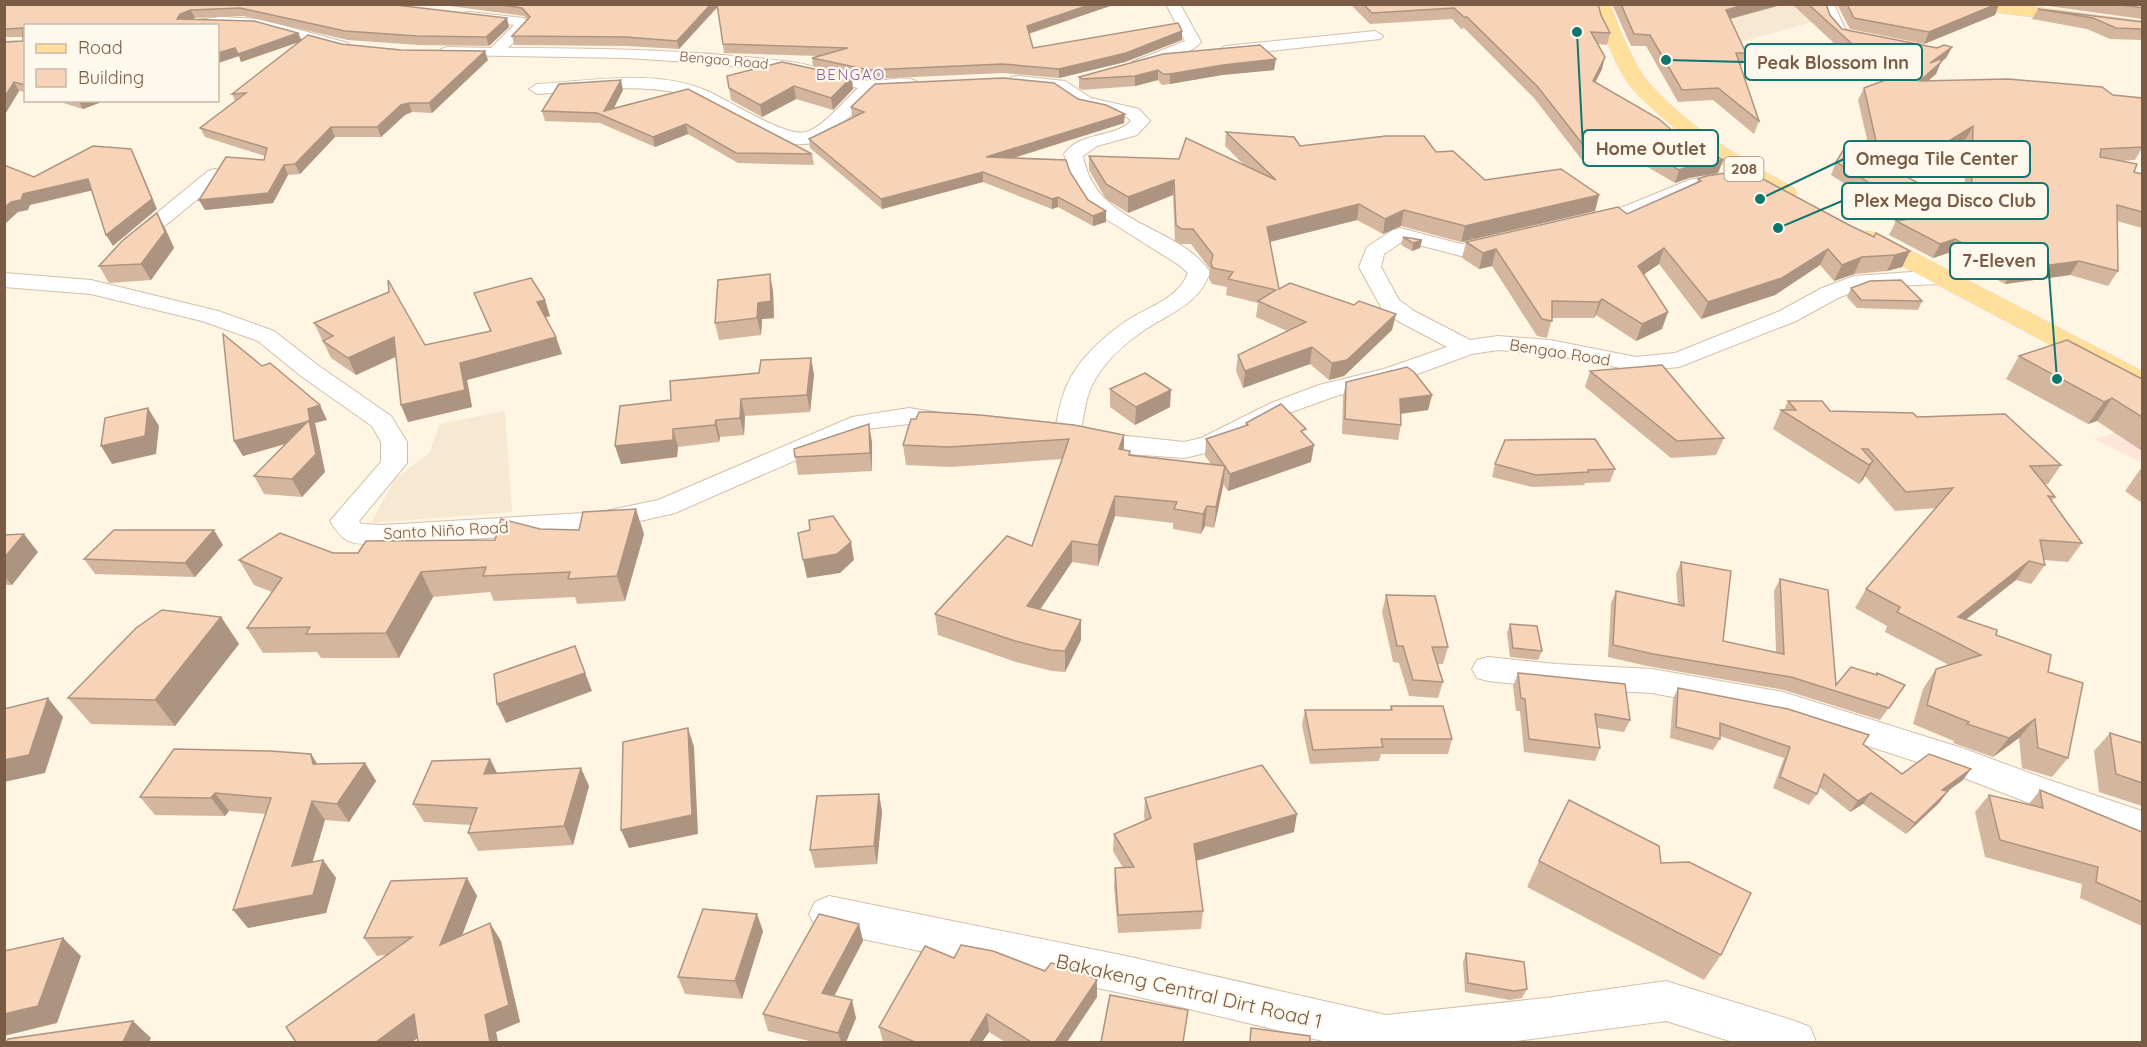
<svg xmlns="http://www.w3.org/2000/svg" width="2147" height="1047" font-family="Quicksand,sans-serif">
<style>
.residential{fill:#f7e8d1}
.commercial{fill:#ffe5d7}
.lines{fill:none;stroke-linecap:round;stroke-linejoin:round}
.street-casing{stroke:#d3bfab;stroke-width:2}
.primary-casing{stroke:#dfd8d3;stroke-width:1}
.street{fill:#fff;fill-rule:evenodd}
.primary{fill:#ffdf9a;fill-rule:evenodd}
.wall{fill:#d4b69e;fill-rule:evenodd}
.shaded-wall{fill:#ad9481}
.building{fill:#f7d4b8;stroke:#ad9481;stroke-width:1.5;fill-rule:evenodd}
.labels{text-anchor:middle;stroke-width:4.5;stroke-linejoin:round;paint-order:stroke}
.far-street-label{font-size:14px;fill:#795b46;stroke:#fff8ec}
.far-neighbourhood-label{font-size:15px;letter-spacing:1.5px;fill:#8d619e;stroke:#fff8ec}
.shield{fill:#fff8ec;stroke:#a18a78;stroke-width:1.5}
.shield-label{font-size:15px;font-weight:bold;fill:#795b46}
.street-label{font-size:16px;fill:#795b46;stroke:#fff8ec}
.near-street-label{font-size:20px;fill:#795b46;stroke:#fff8ec}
.leader{fill:none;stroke:#0f766e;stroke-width:2}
.callout-dot{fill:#0f766e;stroke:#fff8ec;stroke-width:2}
.callout{fill:#fff8ec;stroke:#0f766e;stroke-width:2}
.callout-label{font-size:18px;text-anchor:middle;font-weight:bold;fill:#795b46}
</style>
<rect width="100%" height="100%" fill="#fef5e3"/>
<g class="residential">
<polygon points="1660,5 1815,5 1816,21 1733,44"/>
<polygon points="505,411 512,512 371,523 395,479 430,452 439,424"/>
</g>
<polygon class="commercial" points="2142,425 2142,463 2094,439"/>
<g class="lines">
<defs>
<g id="street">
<path d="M1166,4H1180L1201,42C1193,53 1146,72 1132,68L1130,65L1132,62L1185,41Z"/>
<polygon points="1820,4 1834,4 1845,29 1864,37 1867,40 1864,43 1854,43 1834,35"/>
<path d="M469,12L524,18L530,25L508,48C603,48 697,50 791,62C818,65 844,79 871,81C884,82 911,73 919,84L911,89L875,91C857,107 841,129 820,140C779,160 719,101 679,93C633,83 583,91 537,94L529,89L537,84C591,81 654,69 705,90C727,99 786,138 806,132C822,128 845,100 858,88L794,72L688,62L627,58L441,55L439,52L441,49L447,47L491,48L514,25L464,19L462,16L464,13Z"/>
<polygon points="220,17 259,19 348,43 350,46 342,51 258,27 183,26 190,21"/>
<polygon points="1375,31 1383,36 1380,39 1225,56 1217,51 1225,46"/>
<path d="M1017,76L1065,81L1091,98L1139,109L1150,121L1137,135L1097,146L1083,156C1096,227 1176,223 1210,272C1199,304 1172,312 1146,329C1128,341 1107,359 1096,378C1086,393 1084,414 1081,431L1184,442L1201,438L1271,403L1319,385L1384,369L1447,347L1398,321L1382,309L1359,267L1367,247L1393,230L1400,228L1461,244L1501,236L1508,238L1511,242L1508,246L1461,256L1403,241L1384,254L1381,267L1399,300L1414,311L1470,340L1498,336L1550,340L1636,357L1675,353L1780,311L1822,288L1854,276L1941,270L1949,272L1952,277L1949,282L1941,284L1865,287L1838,298L1796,321L1679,367L1636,371L1550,354L1498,350L1472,354L1401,380L1336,396L1289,413L1219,450L1184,458L1129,454L1076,444L1073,440L1067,442L1058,440L1054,434C1058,417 1060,400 1067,385C1079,358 1107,333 1131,318C1153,305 1178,298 1188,273L1179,265L1090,209L1072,181L1064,154C1080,131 1113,139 1131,121L1127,117L1079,106L1055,90L1011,85L1009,81L1011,77Z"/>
<polygon points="215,169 222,171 225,175 222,179 138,248 131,250 124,248 121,244 124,240 208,171"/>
<polygon points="1722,174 1729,176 1732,180 1729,184 1700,189 1637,215 1587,228 1580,226 1577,222 1580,218 1623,207 1689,180"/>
<path d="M4,273L91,280L218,311L274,331L319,366L391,416L407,442V463L359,521L361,524L382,525L601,512L658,500L852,417L909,408L965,417L969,422L965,427L956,430L909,424L867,429L675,513L601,530L382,545C353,543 346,547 330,521L381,462V442L372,426L301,376L258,341L202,321L91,294L4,287Z"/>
<polygon points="1488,657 1556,664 1652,669 1783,692 1962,748 2046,779 2142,811 2142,841 2024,801 1951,773 1782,718 1652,693 1556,688 1488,681 1477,678 1472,669 1477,660"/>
<polygon points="829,896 1126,956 1386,1015 1546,998 1666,981 1795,1021 1810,1027 1816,1042 1733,1042 1666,1021 1509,1042 1327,1042 1126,994 829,932 815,926 809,914 815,902"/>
</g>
<g id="primary">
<path d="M1593,4H1610C1618,26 1634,66 1649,83C1688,127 1743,160 1794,188L1797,193L1794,198C1763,206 1654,114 1632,88C1618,72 1600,26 1593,4Z"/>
<polygon points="1961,4 2013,4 2142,21 2142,31 1969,9"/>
<polygon points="1868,231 1877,233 2142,371 2142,390 2132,388 1859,243 1856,238 1859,233"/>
</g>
</defs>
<use href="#street" class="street-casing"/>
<use href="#primary" class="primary-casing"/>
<use href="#street" class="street"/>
<use href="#primary" class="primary"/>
</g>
<g class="wall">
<polygon points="4,4 387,4 509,27 489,46 419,45 348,40 243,16 195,18 190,20 298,33 301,40 488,60 432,113 412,112 405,115 381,137 335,137 300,174 288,175 273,203 205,210 199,200 264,160 265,156 205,137 200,128 235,101 232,94 299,42 241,62 239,56 218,63 218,26 26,26 26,92 19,91 4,116 23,41 23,37 4,37"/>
<polygon points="435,4 1116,4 1029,34 1033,48 1182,40 1125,62 1059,78 1003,73 870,79 813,66 812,58 819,56 724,53 718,7 679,49 627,46 514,45 512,36 527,19 524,16"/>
<polygon points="1350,4 1598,4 1601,15 1610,33 1607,45 1598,44 1602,69 1595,82 1692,148 1723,160 1718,173 1689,178 1675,183 1639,162 1585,164 1534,98 1464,28 1461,29 1452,19 1370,24"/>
<polygon points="1612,4 1785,4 1730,19 1746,53 1742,65 1740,65 1759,121 1754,134 1713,100 1678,102 1646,46 1631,46"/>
<path d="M1792,4H1826L1830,15L1842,29L1937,48L1952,47L1946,58L1941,62L1936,74L1929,80L2142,98V148L2135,160L2121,161L2134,172L2142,174V228L2117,221L2118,271L2108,286L2070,275L2005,284L1948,253L1933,258L1889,235L1896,221L1901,220L1831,175L1836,162L1871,157L1858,100L1864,88L1886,79L1867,74ZM1966,139L1964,208L1906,176Z"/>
<polygon points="1837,4 1999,4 1995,15 1924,44 1850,29"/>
<polygon points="2034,4 2142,4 2142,19"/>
<polygon points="2038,9 2142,22 2142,40 2110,39 2087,29 2032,19"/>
<polygon points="1163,54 1274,70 1222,75 1170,84 1162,85 1158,80 1135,86 1082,90 1079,88 1079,77"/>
<polygon points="727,76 853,89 833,110 796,99 762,117 731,100"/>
<polygon points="688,89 812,154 814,165 738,163 688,134 655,147 600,123 545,121 542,111 623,90 613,108"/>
<polygon points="1078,99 1124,123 1014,158 1070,172 1088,200 1106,211 1106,222 1093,226 1058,207 1052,209 983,182 882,209 810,148 809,139 853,117 852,117 851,107"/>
<polygon points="54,100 107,100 83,109"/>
<polygon points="1226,132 1300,146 1436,152 1485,180 1599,195 1595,211 1461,242 1401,226 1383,234 1357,220 1270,242 1279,289 1396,314 1392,330 1344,376 1329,380 1310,364 1243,388 1236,371 1238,355 1287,331 1256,317 1258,303 1226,295 1227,287 1212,284 1209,279 1210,269 1191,244 1181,244 1175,241 1173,195 1128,213 1106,199 1089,170 1089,156 1244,165 1225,146"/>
<polygon points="1698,179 1851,226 1874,237 1910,251 1902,267 1887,271 1854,274 1834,281 1820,265 1775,295 1701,319 1659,264 1644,274 1662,329 1636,341 1596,315 1594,318 1552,318 1547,338 1537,336 1492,266 1479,269 1462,258 1466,242 1627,214 1697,182"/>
<polygon points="165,228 174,248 151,280 109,283 99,266"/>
<polygon points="1403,237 1422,240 1420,248 1412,251 1401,245"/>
<polygon points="1851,288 1922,301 1918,310 1857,308 1847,297"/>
<polygon points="773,291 774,318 762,319 761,335 719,340 715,323"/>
<polygon points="474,293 545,300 550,316 546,317 562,354 467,380 472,407 408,422 401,405 396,357 356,375 331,358 314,323 425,345 490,331"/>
<polygon points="2019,356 2142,379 2142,451 2097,421 2088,424 2006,379"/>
<polygon points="811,358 814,375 810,412 745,416 744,435 720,437 719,442 678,447 677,457 621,464 671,400 759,373"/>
<polygon points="1590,371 1724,438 1716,455 1671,458 1585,387"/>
<polygon points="1346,382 1432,395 1428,410 1401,414 1401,425 1398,440 1342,434 1343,397"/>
<polygon points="1110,389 1170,407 1135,425 1110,407"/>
<polygon points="1788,401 1830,411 1917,417 2061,465 2048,484 2045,484 2055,497 2052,501 2082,543 2068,562 2044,560 2045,565 2031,584 2016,580 1966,619 1996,635 2048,672 2068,758 2052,777 2022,768 2019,738 1993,757 1953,743 1954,741 1913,724 1923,689 1936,669 1949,665 1885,632 1887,626 1855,608 1866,589 1937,508 1895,511 1865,476 1859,484 1773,429 1781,410 1784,410"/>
<polygon points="916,419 1124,435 1124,450 1130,451 1130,455 1211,464 1205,456 1206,439 1245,426 1246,423 1305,435 1311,462 1228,491 1223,484 1214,528 1205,526 1201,534 1173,529 1173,523 1115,516 1098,566 1072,562 1040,610 1081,640 1065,672 1052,671 1016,662 938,635 935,614 1032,546 1062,459 951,467 906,465 903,445"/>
<polygon points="327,420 315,423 325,472 302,497 264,494 254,476 286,444 243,456 234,441"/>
<polygon points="872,442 872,471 798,475 794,449"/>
<polygon points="1495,464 1615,469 1610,482 1585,483 1584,485 1532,487 1492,477"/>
<polygon points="2142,467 2142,503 2125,491"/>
<polygon points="540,529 644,534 625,601 577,604 575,597 494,601 490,592 433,597 399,658 321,658 317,652 263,653 247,628 272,592 254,585 239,560 333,553 358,553 495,540"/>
<polygon points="4,535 38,552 12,585 4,585"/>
<polygon points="223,545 195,577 95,574 84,559"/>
<polygon points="1681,562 1723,641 1776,652 1774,591 1780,579 1836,685 1905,685 1880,720 1784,690 1647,666 1608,657 1611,603 1616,591 1678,605 1676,574"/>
<polygon points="1386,595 1448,647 1443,664 1437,664 1443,682 1438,698 1409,696 1399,663 1393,662 1382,612"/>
<polygon points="221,617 239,644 175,726 91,724 68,698"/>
<polygon points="1510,624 1542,651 1538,660 1510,657 1507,633"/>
<polygon points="1518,673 1630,720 1624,732 1597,728 1600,748 1595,761 1524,752 1520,711 1516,711 1513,686"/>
<polygon points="1678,688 1863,744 1902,774 1963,780 1947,791 1948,791 1939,803 1906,834 1863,804 1850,812 1819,787 1817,794 1809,805 1773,788 1784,758 1720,736 1720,739 1713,750 1670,738 1673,699"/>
<polygon points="1391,706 1452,739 1448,754 1381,754 1379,761 1310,764 1302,725 1305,710 1390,710"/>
<polygon points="2110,733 2142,743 2142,806 2099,792 2094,751"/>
<polygon points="311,754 317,764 365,763 376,781 349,822 325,820 312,862 323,860 336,878 326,913 248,928 265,814 229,811 225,816 155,815 140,797"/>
<polygon points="490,759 497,773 589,786 573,845 478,851 468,833 471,825 424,822 413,804"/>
<polygon points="2040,790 2142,832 2142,926 2080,898 2082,884 1985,857 1975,812 1989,795 2028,805"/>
<polygon points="879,794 882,812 877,864 815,868 810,850"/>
<polygon points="1145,798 1294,832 1196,861 1203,911 1201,929 1118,933 1114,886 1115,868 1123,868 1113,851 1114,834 1145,821 1144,816"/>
<polygon points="1539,861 1661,863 1721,955 1704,980 1527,887"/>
<polygon points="467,878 477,896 462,935 501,941 520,1022 496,1032 498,1042 418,1042 418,1038 412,1042 296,1042 386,955 377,956 364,938"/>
<polygon points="859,924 863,941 834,996 856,1018 846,1042 813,1042 768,1031 763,1014"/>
<polygon points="763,931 742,999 685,994 678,977"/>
<polygon points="1466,953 1527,989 1522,998 1510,1000 1465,992 1463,962"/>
<polygon points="954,958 1045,971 1097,997 1067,1042 1005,1042 989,1032 982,1042 883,1042 879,1027"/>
</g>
<g class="shaded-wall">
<polygon points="711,4 718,4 718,6 679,49 677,41"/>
<polygon points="1092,4 1116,4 1027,34 1027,26"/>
<polygon points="1747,4 1785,4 1722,21 1726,10"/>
<polygon points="1997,4 1999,4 1995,15 1924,44 1929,32"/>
<polygon points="191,10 195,18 184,22 177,19 180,14"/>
<polygon points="507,18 509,27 489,46 486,37"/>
<polygon points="1182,31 1182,40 1125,62 1059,78 1059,69"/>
<polygon points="298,33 302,41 241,62 239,56 218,63 218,53 235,48"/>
<polygon points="1952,47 1946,58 1925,75 1930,63"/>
<polygon points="485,51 488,60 432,113 429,103"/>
<polygon points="1605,57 1602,69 1590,93 1593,81"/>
<polygon points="1276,59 1274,70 1222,75 1170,84 1170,74 1223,65"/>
<polygon points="1941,62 1936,74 1914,93 1920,81"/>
<polygon points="1158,70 1158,80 1135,86 1135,76"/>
<polygon points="852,77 853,89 833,110 831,98"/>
<polygon points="621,80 623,90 609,118 604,111"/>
<polygon points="14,82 19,91 4,116 4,98"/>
<polygon points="794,86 796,99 762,117 760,105"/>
<polygon points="78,100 107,100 83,109"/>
<polygon points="409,103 412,112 405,115 381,137 377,127 401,105"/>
<polygon points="1125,114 1124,123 987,166 986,157"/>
<polygon points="686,124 688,134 655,147 653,137"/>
<polygon points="1973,126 1966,139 1892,185 1898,172"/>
<polygon points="331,127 335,137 300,174 295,164"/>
<polygon points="131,149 136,159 157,209 113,246 106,235"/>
<polygon points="1723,160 1718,173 1689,178 1675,183 1679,170 1693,165"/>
<polygon points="284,165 288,175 273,203 205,210 199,200"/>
<polygon points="983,172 983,182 882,209 881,199"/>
<polygon points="88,179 94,190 30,205 28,210 18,212 4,225 4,208 11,202 23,194"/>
<polygon points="1174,180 1173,195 1128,213 1128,197"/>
<polygon points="1599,195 1595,211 1461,242 1465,226"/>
<polygon points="1058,197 1058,207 1052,209 1052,199"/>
<polygon points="1359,204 1357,220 1265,243 1267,227"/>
<polygon points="1404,210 1401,226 1383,234 1385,219"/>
<polygon points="1106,211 1106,222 1093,226 1093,216"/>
<polygon points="157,213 165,228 174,248 151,280 141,264"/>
<polygon points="1955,239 1948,253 1933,258 1940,244"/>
<polygon points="1422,240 1420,248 1412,251 1413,243"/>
<polygon points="1664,248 1659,264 1633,282 1638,266"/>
<polygon points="1496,249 1492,266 1479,269 1483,253"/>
<polygon points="1828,249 1820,265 1775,295 1701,319 1708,302"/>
<polygon points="1910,251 1902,267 1887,271 1895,255"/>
<polygon points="1862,257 1854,274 1834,281 1842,265"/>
<polygon points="2079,261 2070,275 2005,284 2013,270"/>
<polygon points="770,274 773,291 774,318 762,319 761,335 757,318 758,303"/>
<polygon points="1602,299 1596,315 1594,318 1599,302"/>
<polygon points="545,300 550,316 543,318 537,302"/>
<polygon points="1668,312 1662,329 1636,341 1642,324"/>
<polygon points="1396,314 1392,330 1344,376 1329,380 1332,363"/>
<polygon points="394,337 401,354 356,375 348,358"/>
<polygon points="556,337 562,354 467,380 472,407 408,422 401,405 460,363"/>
<polygon points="1312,347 1310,364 1243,388 1245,371"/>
<polygon points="811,358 814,375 810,412 807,395"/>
<polygon points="1171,390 1170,407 1135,425 1136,407"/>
<polygon points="1432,395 1428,410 1397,414 1400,399"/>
<polygon points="2112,398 2097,421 2088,424 2104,402"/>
<polygon points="741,399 745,416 744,435 740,418"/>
<polygon points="320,405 327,420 315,423 325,472 302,497 292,479 312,436 243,456 234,441 308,409"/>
<polygon points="148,408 159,426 156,454 112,464 101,446"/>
<polygon points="716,420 720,437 719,442 715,425"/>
<polygon points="869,424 872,442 872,471 870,453"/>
<polygon points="673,429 678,447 677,457 621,464 615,446"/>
<polygon points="1124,435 1124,455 1119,449"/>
<polygon points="1314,445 1311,462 1228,491 1230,474"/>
<polygon points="1873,461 1863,480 1859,484 1869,465"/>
<polygon points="1225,466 1223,487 1214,528 1216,507"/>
<polygon points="1115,496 1115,516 1098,566 1098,545"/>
<polygon points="1207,506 1205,526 1201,534 1203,514"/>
<polygon points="636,509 644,534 625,601 617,576"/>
<polygon points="214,530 223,545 195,577 185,563"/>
<polygon points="24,534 38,552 12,585 4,576 4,558"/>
<polygon points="1072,541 1072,562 1028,627 1027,606"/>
<polygon points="851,542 854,560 840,573 807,578 803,560"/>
<polygon points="2029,561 2016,580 1945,636 1958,617"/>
<polygon points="421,572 433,597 399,658 386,633"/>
<polygon points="221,617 239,644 175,726 155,700"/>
<polygon points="1081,620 1081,640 1065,672 1065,651"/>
<polygon points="575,646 592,691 506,723 497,704"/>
<polygon points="48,698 63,717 45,773 4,782 4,760"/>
<polygon points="2035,719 2019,738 1993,757 2009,738"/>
<polygon points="688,728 694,747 698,834 629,848 621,830"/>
<polygon points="311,754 323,773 313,764"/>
<polygon points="490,759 499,777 484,774"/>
<polygon points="365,763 376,781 349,822 337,804"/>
<polygon points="581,768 589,786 573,845 564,826"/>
<polygon points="1971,769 1963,780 1934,801 1942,790"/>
<polygon points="1948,791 1939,803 1906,834 1915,823"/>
<polygon points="215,793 229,811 225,816 211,798"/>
<polygon points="1871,793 1863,804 1850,812 1858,801"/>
<polygon points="879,794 882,812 877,864 874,846"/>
<polygon points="312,801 325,820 306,884 292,866"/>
<polygon points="1297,814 1294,832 1192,862 1194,844"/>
<polygon points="323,860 336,878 326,913 248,928 233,910"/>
<polygon points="467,878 477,896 452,962 440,945"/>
<polygon points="757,914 763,931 742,999 735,981"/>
<polygon points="490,923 501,941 520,1022 496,1032 498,1042 490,1042 485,1015"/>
<polygon points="859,924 863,941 827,1010 822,993"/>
<polygon points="63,938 81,956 57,1023 4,1036 4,1014"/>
<polygon points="1097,980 1097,997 1067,1042 1055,1042"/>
<polygon points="852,1000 856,1018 846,1042 841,1042 838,1033"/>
<polygon points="414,1014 427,1031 412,1042 376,1042"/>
<polygon points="987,1014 989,1032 982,1042 970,1042"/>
<polygon points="133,1021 151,1038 149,1042 123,1042"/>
</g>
<g class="building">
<polygon points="4,4 387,4 507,18 486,37 417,36 345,31 240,8 191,10 180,14 177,19 254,21 298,33 238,54 235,48 218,53 218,26 26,26 26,85 14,82 4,98 4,42 23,41 23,28 4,29"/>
<polygon points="496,4 711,4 677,41 625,37 512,36 530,17 522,8"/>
<polygon points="717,4 1092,4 1027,26 1033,48 1178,23 1182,31 1126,53 1059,69 1003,64 869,70 812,58 848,48 723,44"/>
<polygon points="1363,4 1598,4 1601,15 1610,33 1591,32 1605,57 1593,81 1659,119 1692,148 1698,147 1723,160 1693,165 1679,170 1643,149 1588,151 1537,86 1467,17 1464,17 1454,8 1372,13"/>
<polygon points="1621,4 1747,4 1726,10 1746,53 1736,53 1759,121 1718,88 1682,90 1650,35 1634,34"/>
<path d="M1808,4H1826L1830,15L1842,29L1937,48L1944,45L1952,47L1930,63L1940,59L1941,62L1920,81L2008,79L2102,87L2113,95L2142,98V147L2101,149L2100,157L2137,164L2134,172L2142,174V212L2117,205L2118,271L2079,261L2013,270L1955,239L1940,244L1896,221L1924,217L1836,162L1847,144L1881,163L1864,88L1907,72L1872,62ZM1973,126L1971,212L1898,172Z"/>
<polygon points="1847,4 1997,4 1929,32 1854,18"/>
<polygon points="2116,4 2142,4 2142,8"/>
<polygon points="2038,9 2142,22 2142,29 2116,28 2093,18"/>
<polygon points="308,35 341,44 401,50 485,51 429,103 409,103 401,105 377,127 331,127 295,164 284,165 268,193 199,200 226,157 264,160 267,148 200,128 246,93 232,94"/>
<polygon points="1260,45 1276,59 1223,65 1170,74 1163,74 1158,70 1135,76 1082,79 1079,77 1163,54"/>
<polygon points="782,62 852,77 831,98 794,86 760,105 729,88 727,76"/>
<polygon points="1003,78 1054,83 1078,99 1106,105 1125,114 986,157 1066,160 1070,172 1088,200 1106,211 1093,216 1058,197 1052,199 983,172 881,199 809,139 864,112 851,107 875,84"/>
<polygon points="621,80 604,111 688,89 812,154 736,153 686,124 653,137 597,113 542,111 559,84"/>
<polygon points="1226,132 1294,137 1300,146 1386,136 1424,136 1436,152 1453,151 1485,180 1561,169 1599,195 1465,226 1404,210 1385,219 1359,204 1267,227 1279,289 1290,283 1354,305 1359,301 1396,314 1347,360 1332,363 1312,347 1245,371 1238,355 1306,322 1258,301 1276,290 1228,279 1233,272 1213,268 1211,263 1213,255 1193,229 1182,229 1176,225 1174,180 1128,197 1106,184 1089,156 1179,159 1186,138 1276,180"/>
<polygon points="93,146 131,149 152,199 106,235 88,179 23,194 21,200 11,202 4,208 4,165 34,177"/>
<polygon points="1746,170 1851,226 1874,237 1876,233 1910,251 1895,255 1862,257 1842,265 1828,249 1782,278 1708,302 1664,248 1638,266 1668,312 1642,324 1602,299 1599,302 1552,301 1552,321 1542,319 1496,249 1483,253 1466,242 1618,207 1627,214 1701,181 1698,179 1706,176"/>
<polygon points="157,213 165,232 141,264 99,266 122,241"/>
<polygon points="1403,237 1422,240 1413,243"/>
<polygon points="770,274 771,301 758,303 757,318 715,323 718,280"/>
<polygon points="531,278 545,300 537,302 556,337 460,363 465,390 401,405 394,337 348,358 323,341 333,336 314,323 389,292 388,280 425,345 491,331 474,293"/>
<polygon points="1901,280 1922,301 1861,300 1851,288 1870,281"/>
<polygon points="223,334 262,366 270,363 320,405 308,409 310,421 234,441"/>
<polygon points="2067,340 2142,379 2142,417 2112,398 2104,402 2019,356"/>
<polygon points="811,358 807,395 741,399 740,418 716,420 715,425 673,429 673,440 615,446 620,406 671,400 670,381 759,373 761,360"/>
<polygon points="1662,365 1724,438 1677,441 1590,371"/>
<polygon points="1407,367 1414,372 1432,395 1400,399 1401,425 1345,419 1346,382"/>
<polygon points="1145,373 1171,390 1136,407 1110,389"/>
<polygon points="1788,401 1822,401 1830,411 1913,413 1917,417 2005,414 2061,465 2030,466 2055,497 2048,496 2082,543 2040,540 2045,565 2029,561 1958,617 1997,630 1996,635 2051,655 2048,672 2083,683 2068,758 2038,748 2035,719 2009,738 1967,724 1969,722 1927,705 1936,669 1981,655 1897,612 1900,607 1866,589 1953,488 1906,492 1868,449 1862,449 1873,461 1869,465 1781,410 1796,410"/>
<polygon points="1281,404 1306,429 1301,431 1314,445 1230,474 1206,439 1248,425 1246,423"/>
<polygon points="148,408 145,436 101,446 105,418"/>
<polygon points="919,412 932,412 980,415 1074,425 1124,435 1119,449 1130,451 1129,455 1225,466 1216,507 1207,506 1203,514 1174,509 1177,502 1115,496 1098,545 1072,541 1027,606 1081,620 1065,651 1051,650 1015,641 935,614 1007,536 1032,546 1069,439 949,447 903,445 911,419 916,419"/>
<polygon points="309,420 316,454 292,479 254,476"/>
<polygon points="869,424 870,453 795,457 794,449"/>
<polygon points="1595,439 1615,469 1588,470 1589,472 1536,475 1495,464 1505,440"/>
<polygon points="636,509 617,576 568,579 570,572 483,576 486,567 421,572 386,633 306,634 310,627 247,628 282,578 239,560 280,533 333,553 358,553 366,541 495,540 501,519 540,529 579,530 583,512"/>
<polygon points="833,516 851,542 837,554 803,560 798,533 810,530 809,520"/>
<polygon points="114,530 214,530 185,563 84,559"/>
<polygon points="24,534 4,558 4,535"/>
<polygon points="1681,562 1731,571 1723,641 1784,654 1780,579 1828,590 1836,685 1851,667 1877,675 1877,673 1905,685 1889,708 1791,677 1653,654 1613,645 1616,591 1684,606"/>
<polygon points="1386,595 1435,596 1448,647 1432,647 1443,682 1413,680 1403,646 1397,646"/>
<polygon points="162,610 221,617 155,700 68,698 136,628"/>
<polygon points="1510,624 1537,626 1542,651 1513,648"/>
<polygon points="575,646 585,673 497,704 494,674"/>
<polygon points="1518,673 1625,684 1630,720 1595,714 1600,748 1529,739 1525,699 1521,698"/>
<polygon points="1678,688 1788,709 1869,735 1863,744 1902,774 1929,754 1971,769 1942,790 1948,791 1915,823 1871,793 1858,801 1824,774 1817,794 1780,777 1790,747 1720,723 1720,739 1676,727"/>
<polygon points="48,698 29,755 4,760 4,709"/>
<polygon points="1391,706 1443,706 1452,739 1381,739 1383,747 1313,750 1305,710 1392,710"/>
<polygon points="688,728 692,815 621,830 623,742"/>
<polygon points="2110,733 2142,743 2142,783 2116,774"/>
<polygon points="174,749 270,751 311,754 313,764 365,763 337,804 312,801 292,866 323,860 313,895 233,910 271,798 215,793 211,798 140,797"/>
<polygon points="490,759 484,774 581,768 564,826 468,833 477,808 413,804 432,761"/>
<polygon points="1262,765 1297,814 1194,844 1203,911 1118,915 1115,868 1134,867 1114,834 1151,818 1145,798"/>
<polygon points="2040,790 2142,832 2142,902 2096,882 2098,867 2000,840 1989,795 2043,808"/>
<polygon points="879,794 874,846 810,850 817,796"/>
<polygon points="1569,800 1659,846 1661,863 1689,862 1751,893 1721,955 1539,861"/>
<polygon points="467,878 440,945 490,923 509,1005 485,1015 490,1042 418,1042 414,1014 376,1042 296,1042 286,1027 412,937 364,938 391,881"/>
<polygon points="703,909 757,914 735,981 678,977"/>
<polygon points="819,914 859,924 822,993 852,1000 838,1033 763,1014"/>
<polygon points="63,938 38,1006 4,1014 4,951"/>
<polygon points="961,945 993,951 1045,971 1051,963 1079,969 1097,980 1055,1042 1031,1042 987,1014 970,1042 915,1042 879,1027 925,946 954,958"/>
<polygon points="1466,953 1524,962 1527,989 1514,991 1468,983"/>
<polygon points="1110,995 1188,1010 1183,1042 1101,1042"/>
<polygon points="133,1021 123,1042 7,1042 8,1039"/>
<polygon points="1251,1028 1310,1036 1310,1042 1250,1042"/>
</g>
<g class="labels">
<g class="far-street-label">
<text transform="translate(724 60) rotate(5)" y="5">Bengao Road</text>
</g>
<g class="far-neighbourhood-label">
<text x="851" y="80">BENGAO</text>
</g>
<rect class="shield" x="1724.5" y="157" width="39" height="24" rx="4.5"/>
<g class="shield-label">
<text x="1744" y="174">208</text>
</g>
<g class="street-label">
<text transform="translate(1560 352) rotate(9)" y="6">Bengao Road</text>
<text transform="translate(446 530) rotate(-3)" y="6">Santo Niño Road</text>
</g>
<g class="near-street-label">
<text transform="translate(1189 991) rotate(13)" y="7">Bakakeng Central Dirt Road 1</text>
</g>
</g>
<path class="leader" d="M1666 60L1745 62M1577 32L1583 148M1760 199L1844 159M1778 228L1842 201M2057 379L2048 261"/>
<g class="callout-dot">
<circle cx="1666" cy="60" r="6"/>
<circle cx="1577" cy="32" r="6"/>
<circle cx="1760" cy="199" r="6"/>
<circle cx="1778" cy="228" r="6"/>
<circle cx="2057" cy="379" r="6"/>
</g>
<g class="callout">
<rect x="1745" y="44" width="177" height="36" rx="6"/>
<rect x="1583" y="130" width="135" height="36" rx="6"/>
<rect x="1844" y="141" width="186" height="36" rx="6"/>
<rect x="1842" y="183" width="206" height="36" rx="6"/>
<rect x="1950" y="243" width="98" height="36" rx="6"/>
</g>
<g class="callout-label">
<text x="1833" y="69">Peak Blossom Inn</text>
<text x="1651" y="155">Home Outlet</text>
<text x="1937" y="165">Omega Tile Center</text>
<text x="1945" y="207">Plex Mega Disco Club</text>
<text x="1999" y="267">7-Eleven</text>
</g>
<rect width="2147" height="1047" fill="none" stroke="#795b46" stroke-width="12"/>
<rect x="24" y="24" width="195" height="78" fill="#fff8ec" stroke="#c9b9aa" stroke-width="1.5"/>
<rect x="36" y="44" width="30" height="9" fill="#ffdf9a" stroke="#c9b9aa" stroke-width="1.5"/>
<text x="78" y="54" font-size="18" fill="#795b46">Road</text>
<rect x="36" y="69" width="30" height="18" fill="#f7d4b8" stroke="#c9b9aa" stroke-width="1.5"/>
<text x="78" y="84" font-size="18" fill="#795b46">Building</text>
</svg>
